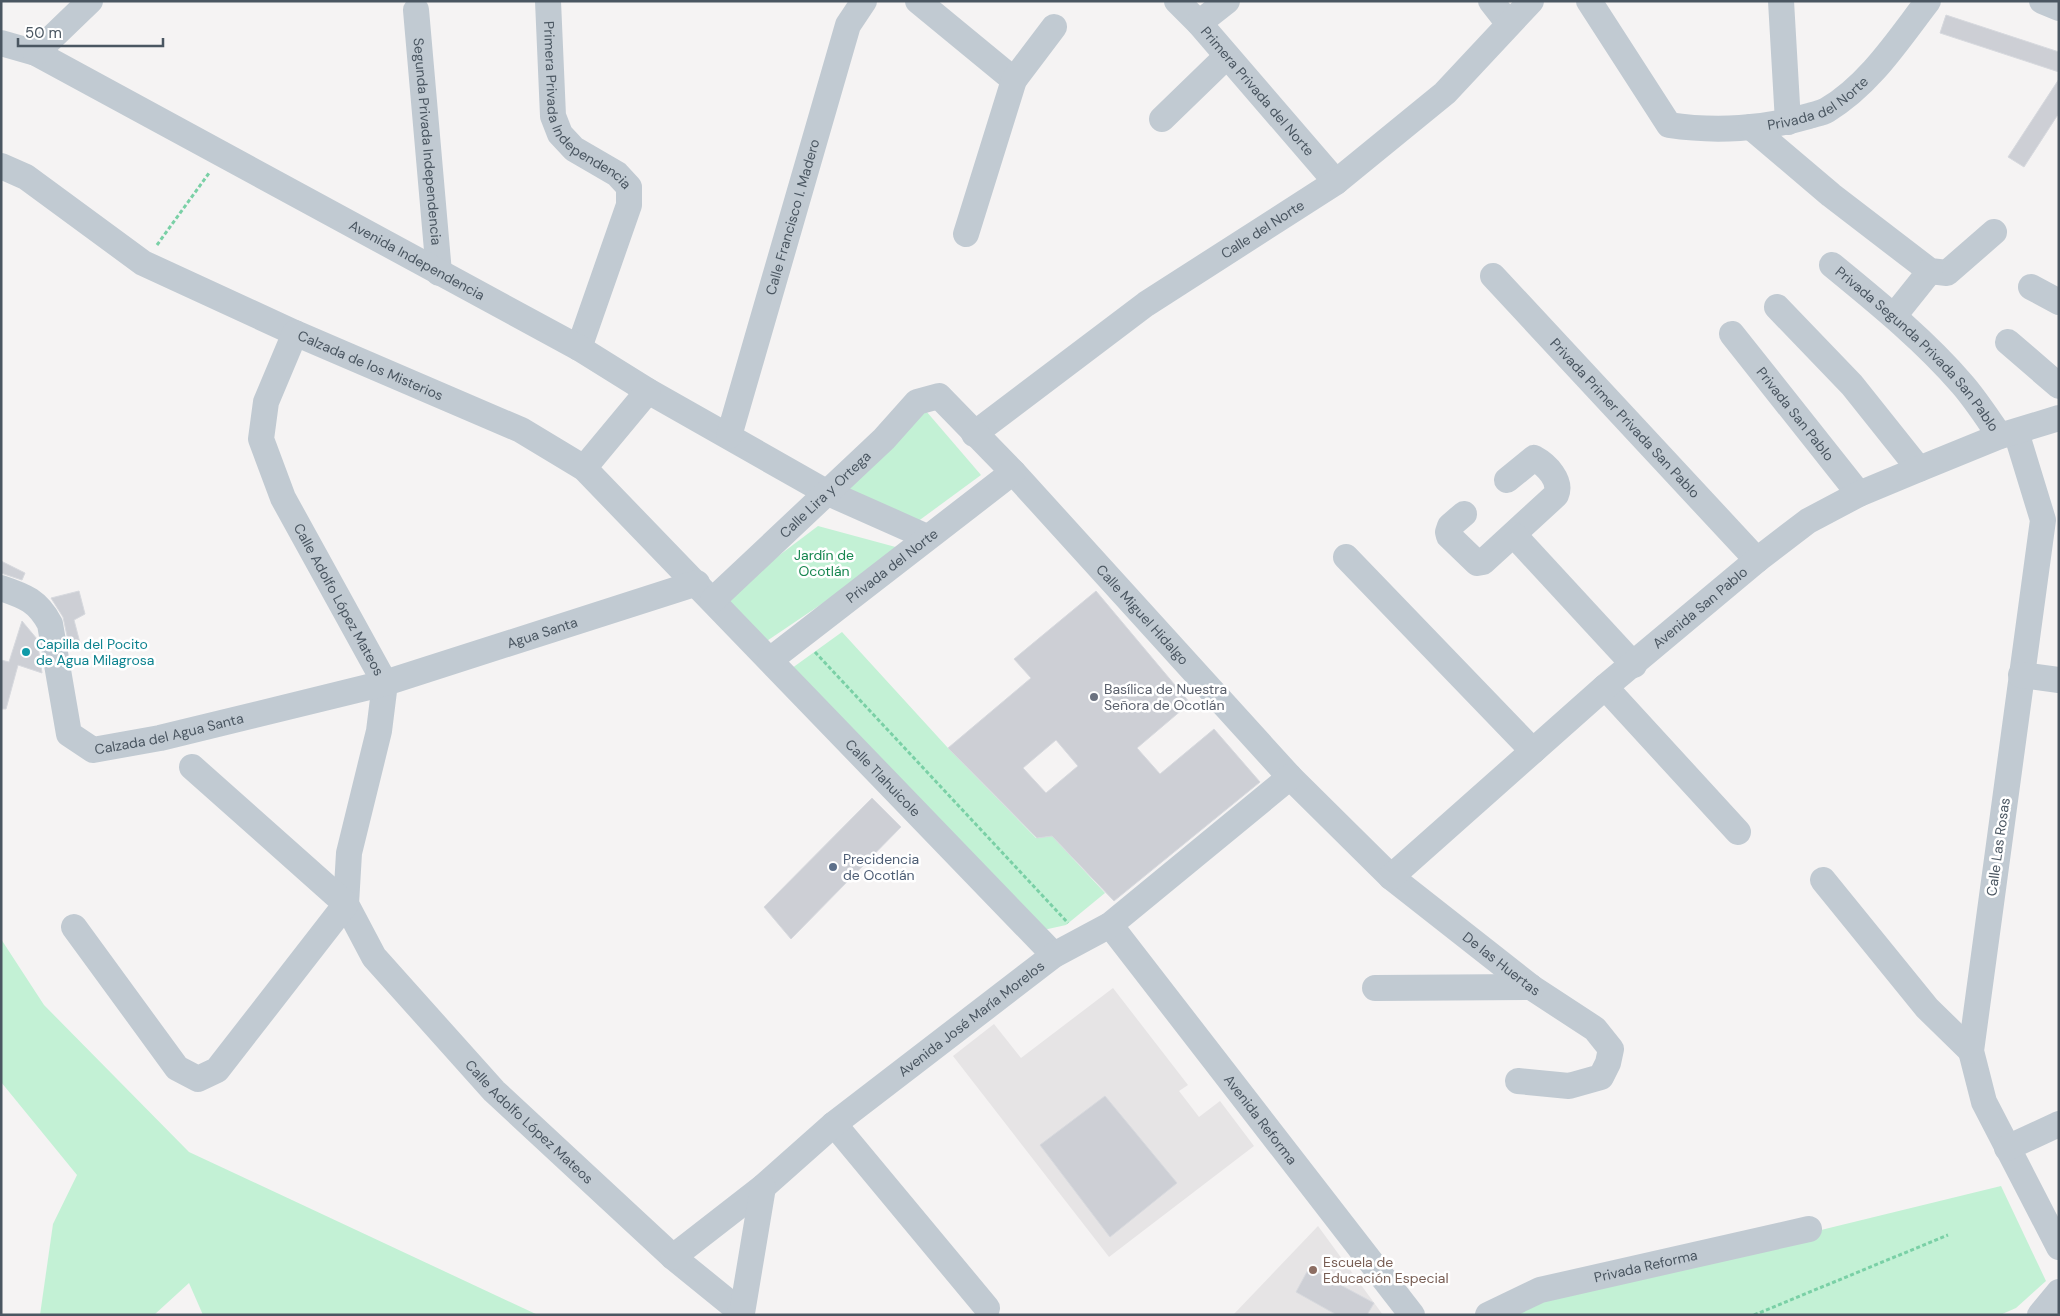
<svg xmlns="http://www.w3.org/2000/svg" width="2060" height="1316" font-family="'DM Sans',sans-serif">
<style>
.education{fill:#e6e4e5}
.green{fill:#c3f1d5}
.building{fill:#cdcfd5;stroke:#d7d9de;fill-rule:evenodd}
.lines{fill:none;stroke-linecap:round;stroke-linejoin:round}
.path{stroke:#7ad0a6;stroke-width:3;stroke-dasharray:4 2.5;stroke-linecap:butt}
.minor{stroke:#c1cad2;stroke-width:26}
.culture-dot{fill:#0f9aa8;stroke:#fff;stroke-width:2}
.worship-dot{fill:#6b7280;stroke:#fff;stroke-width:2}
.service-dot{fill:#5c6f8a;stroke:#fff;stroke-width:2}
.education-dot{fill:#8d6e63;stroke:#fff;stroke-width:2}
.labels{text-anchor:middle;stroke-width:5;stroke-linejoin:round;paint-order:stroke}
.street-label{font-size:14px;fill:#4a5661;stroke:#fff}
.park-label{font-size:14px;fill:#17864f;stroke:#fff}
.culture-label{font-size:14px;fill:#0d838f;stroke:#fff;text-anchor:start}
.worship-label{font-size:14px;fill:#5b616d;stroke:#fff;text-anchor:start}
.service-label{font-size:14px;fill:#4e5e75;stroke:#fff;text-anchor:start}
.education-label{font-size:14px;fill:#785e54;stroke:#fff;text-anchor:start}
</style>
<rect width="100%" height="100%" fill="#f5f3f3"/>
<g class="education">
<polygon points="1113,988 1188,1085 1179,1091 1199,1117 1220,1101 1254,1146 1109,1257 953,1056 994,1024 1021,1058"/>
<polygon points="1318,1226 1383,1315 1233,1315"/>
</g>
<g class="green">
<polygon points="926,411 981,475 917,522 841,487"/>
<polygon points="818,526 903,549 761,645 717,602"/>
<polygon points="842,632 948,748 1036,838 1052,836 1105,893 1066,925 1039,931 788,671"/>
<polygon points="1,939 44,1005 189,1152 538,1315 203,1315 189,1283 154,1315 40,1315 53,1224 77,1175 1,1082"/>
<polygon points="2001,1186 2046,1281 2016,1308 2000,1315 1504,1315 1539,1299"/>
</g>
<g class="building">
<polygon points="1946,15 2059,52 2059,72 1940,33"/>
<polygon points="2059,79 2059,113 2024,167 2008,157"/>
<polygon points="1,561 25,573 22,580 1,573"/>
<polygon points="79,591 85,614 74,620 80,643 69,645 63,617 51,598"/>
<path d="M1096,591L1190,703L1137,748L1160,774L1214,729L1260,782L1114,901L1052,836L1037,838L948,748L1031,678L1014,659ZM1056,740L1078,766L1046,793L1023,768Z"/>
<polygon points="22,621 37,639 42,673 18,665 6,709 1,709 1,660 9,662"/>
<polygon points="872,798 901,827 791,939 764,907"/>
<polygon points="1105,1096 1177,1183 1110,1237 1040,1145"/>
<polygon points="1309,1268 1374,1303 1367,1315 1337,1315 1296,1292"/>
</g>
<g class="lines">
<g class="path">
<polyline points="157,245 209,173"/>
<polyline points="815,652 1068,923"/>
<polyline points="1754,1315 1948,1235"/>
</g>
<g class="minor">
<path id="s1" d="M548,1L553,116L560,134L574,149L617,174L629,187V205L579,348"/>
<polyline points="918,1 1014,80"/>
<path id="s2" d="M1177,1L1199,23L1336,182"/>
<polyline points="1491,1 1509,24"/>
<path id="s3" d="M1589,1L1669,125C1715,132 1765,129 1809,116C1815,114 1822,113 1827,110C1870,84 1898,40 1928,1"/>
<polyline points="1781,1 1788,122"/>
<polyline points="2042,1 2059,8"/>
<path id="s4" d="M416,10L439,273"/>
<polyline points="1199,23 1227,1"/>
<path id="s5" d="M1,43L36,53L579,348L648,391L826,492L927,537"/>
<polyline points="36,53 90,1"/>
<polyline points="1162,119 1227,56"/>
<polyline points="1751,127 1831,195 1930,271 1947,273 1994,232"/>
<path id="s6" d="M1,166L26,177L143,263L295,333L521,430L584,468L1054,955"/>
<polyline points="966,234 1014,80 1054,27"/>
<path id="s7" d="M1832,265C1877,302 1923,339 1962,384C1976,400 1988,419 2000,436"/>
<path id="s8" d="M1493,276L1757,560"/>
<polyline points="2031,287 2059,302"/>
<polyline points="1777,307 1852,385 1919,469"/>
<polyline points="1894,316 1930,271"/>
<path id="s9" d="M295,333L266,402L261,439L283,498L385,683L379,731L349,853L346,904L374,957L494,1091L673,1257L742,1313"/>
<path id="s10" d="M1732,334L1859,494"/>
<polyline points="2008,342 2059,386"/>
<polyline points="2016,432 2043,520 1971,1051 1984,1102 2059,1247"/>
<path id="s11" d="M974,434L1146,304L1336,182L1445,93L1531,1"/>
<path id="s12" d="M729,436L848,25L864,1"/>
<polyline points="584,468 648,391"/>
<path d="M1464,514L1450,526L1448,532L1449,536L1477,563L1483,562L1556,495C1562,481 1547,465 1534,458L1507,480"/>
<polyline points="1514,535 1634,665"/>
<polyline points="1346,557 1533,751"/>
<path id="s13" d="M1,588C25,596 38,601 50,624L69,734L93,750L160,738L385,683L697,583"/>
<path id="s14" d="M713,600L884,439L917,402L939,396L1013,472L1290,777L1391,877L1531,987L1595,1029L1611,1049L1608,1063L1601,1077L1569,1086L1518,1081"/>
<path id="s15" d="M770,660L1013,472"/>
<polyline points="2021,675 2059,680"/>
<polyline points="1605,687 1738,832"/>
<path id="s16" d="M1391,877L1605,687L1757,560L1808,521L1859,494L1919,469L2000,436L2059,418"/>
<polyline points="1823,880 1927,1008 1971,1051"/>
<path id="s17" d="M1110,925L1412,1315"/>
<polyline points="74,927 177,1068 198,1079 217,1070 346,904 192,767"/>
<polyline points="1375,988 1531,987"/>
<polyline points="834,1124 987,1308"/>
<polyline points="2007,1148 2059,1124"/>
<path id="s18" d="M673,1257L763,1187L834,1124L1054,955L1110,925L1290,777"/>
<polyline points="739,1315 742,1313 763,1187"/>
<path id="s19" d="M1488,1315L1540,1290L1809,1229"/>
<polyline points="2040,1315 2059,1292"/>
</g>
</g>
<circle class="culture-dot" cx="26" cy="652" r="5"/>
<circle class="worship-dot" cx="1094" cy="697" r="5"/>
<circle class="service-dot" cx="833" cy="867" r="5"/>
<circle class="education-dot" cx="1313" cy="1270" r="5"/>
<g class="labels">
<g class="street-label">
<text dy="5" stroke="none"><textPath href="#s2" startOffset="121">Primera Privada del Norte</textPath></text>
<text dy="5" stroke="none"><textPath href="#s3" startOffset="302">Privada del Norte</textPath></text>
<text dy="5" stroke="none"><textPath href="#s1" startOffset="121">Primera Privada Independencia</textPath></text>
<text dy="5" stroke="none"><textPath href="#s4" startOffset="132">Segunda Privada Independencia</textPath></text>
<text dy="5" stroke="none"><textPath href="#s12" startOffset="228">Calle Francisco I. Madero</textPath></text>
<text dy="5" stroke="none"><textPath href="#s11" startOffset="354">Calle del Norte</textPath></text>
<text dy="5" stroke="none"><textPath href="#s5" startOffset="470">Avenida Independencia</textPath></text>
<text dy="5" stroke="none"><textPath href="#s7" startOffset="120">Privada Segunda Privada San Pablo</textPath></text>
<text dy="5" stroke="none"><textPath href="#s6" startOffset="422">Calzada de los Misterios</textPath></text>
<text dy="5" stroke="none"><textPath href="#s10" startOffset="102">Privada San Pablo</textPath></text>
<text dy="5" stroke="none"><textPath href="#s8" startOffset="194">Privada Primer Privada San Pablo</textPath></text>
<text dy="5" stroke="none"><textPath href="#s14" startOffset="154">Calle Lira y Ortega</textPath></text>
<text dy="5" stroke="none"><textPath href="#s15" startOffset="154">Privada del Norte</textPath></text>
<text dy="5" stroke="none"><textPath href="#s9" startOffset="291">Calle Adolfo López Mateos</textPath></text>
<text dy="5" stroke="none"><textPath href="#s16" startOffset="410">Avenida San Pablo</textPath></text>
<text dy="5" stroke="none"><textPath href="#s14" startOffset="606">Calle Miguel Hidalgo</textPath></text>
<text dy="5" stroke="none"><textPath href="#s13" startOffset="668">Agua Santa</textPath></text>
<text dy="5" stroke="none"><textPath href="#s13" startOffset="281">Calzada del Agua Santa</textPath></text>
<text dy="5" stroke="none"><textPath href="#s6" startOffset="1090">Calle Tlahuicole</textPath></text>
<text transform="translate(1998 847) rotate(-82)" y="5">Calle Las Rosas</text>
<text dy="5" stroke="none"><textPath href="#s14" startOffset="1108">De las Huertas</textPath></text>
<text dy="5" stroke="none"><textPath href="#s18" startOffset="382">Avenida José María Morelos</textPath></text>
<text dy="5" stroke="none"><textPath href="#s17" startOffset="246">Avenida Reforma</textPath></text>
<text dy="5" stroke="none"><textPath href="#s9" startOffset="898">Calle Adolfo López Mateos</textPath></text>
<text dy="5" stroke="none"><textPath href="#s19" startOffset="166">Privada Reforma</textPath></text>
</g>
<g class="park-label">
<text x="824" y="560">Jardín de<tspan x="824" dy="16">Ocotlán</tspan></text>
</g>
<g class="culture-label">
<text x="36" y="649">Capilla del Pocito<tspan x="36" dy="16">de Agua Milagrosa</tspan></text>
</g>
<g class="worship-label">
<text x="1104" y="694">Basílica de Nuestra<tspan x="1104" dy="16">Señora de Ocotlán</tspan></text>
</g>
<g class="service-label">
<text x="843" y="864">Precidencia<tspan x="843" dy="16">de Ocotlán</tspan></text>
</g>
<g class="education-label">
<text x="1323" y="1267">Escuela de<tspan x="1323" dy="16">Educación Especial</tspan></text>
</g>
</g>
<rect width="2060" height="1316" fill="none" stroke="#4a5661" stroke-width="5"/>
<path d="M18 38v8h145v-8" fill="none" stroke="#4a5661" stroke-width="2.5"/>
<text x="25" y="38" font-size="15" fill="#4a5661" stroke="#ffffff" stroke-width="4" paint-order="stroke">50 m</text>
</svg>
